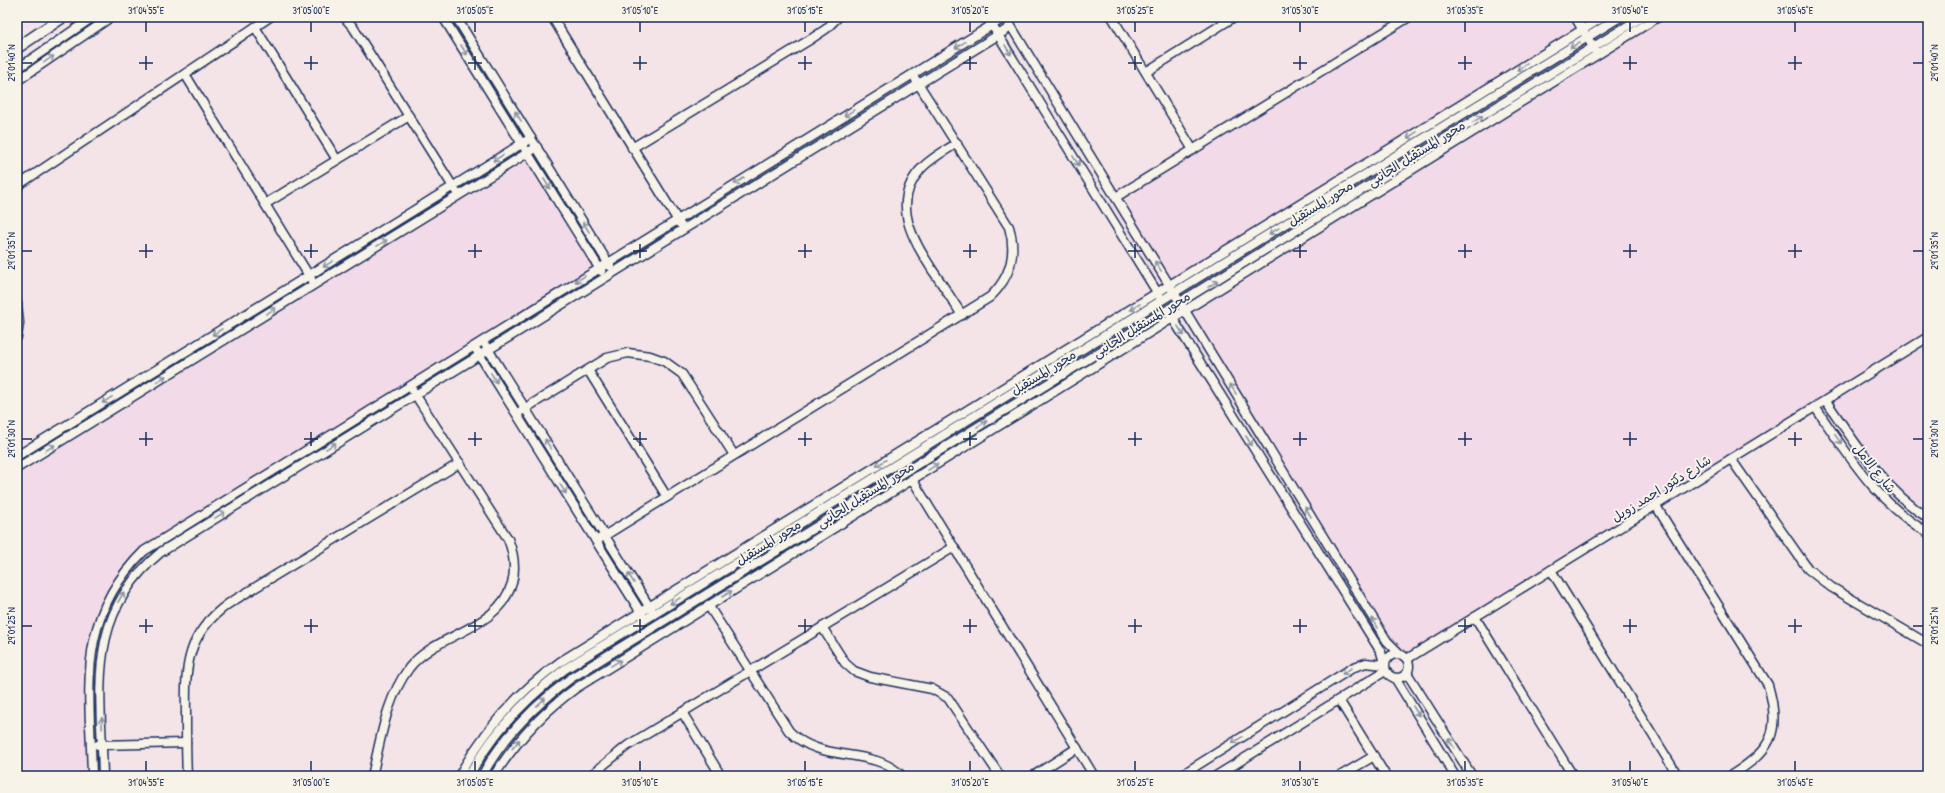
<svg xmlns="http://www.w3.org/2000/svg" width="1945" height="793" font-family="'Patrick Hand','Playpen Sans Arabic',sans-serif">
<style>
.built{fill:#f2dae8}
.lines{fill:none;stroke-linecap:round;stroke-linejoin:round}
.minor-casing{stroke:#1b2f5e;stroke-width:11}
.major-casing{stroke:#1b2f5e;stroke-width:13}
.minor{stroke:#f7f3e8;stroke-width:8}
.major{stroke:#f7f3e8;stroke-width:10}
.oneway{stroke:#8991a3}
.ticks{fill:none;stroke:#1b2f5e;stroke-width:1.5}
.labels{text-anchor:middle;stroke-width:4;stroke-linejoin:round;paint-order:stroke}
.street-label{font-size:13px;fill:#1b2f5e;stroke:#f7f3e8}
.neatline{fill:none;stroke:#1b2f5e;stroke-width:1.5}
.ticks-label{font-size:10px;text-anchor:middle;fill:#1b2f5e}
</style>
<rect width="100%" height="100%" fill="#f4e4e8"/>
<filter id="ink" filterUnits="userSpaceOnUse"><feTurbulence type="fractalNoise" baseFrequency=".025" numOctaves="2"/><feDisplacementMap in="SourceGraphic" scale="8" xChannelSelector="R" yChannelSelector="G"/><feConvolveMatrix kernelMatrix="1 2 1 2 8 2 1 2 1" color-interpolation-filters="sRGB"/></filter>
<g filter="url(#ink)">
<g class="built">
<polygon points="1395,17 1928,17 1928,525 1917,518 1886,493 1861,462 1818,399 1395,665 1106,196"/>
<polygon points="528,146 606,271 178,534 145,557 120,587 108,609 100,632 96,666 99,776 17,776 17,462"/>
</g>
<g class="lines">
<defs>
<g id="minor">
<polyline points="344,17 353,27 455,190"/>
<polyline points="443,17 601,271"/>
<polyline points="456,17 610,266"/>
<polyline points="552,17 680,224"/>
<polyline points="987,17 1160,297"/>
<polyline points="1112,17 1193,150"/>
<polyline points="1575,17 1596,52"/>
<polyline points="1009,23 1387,641 1399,653"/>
<polyline points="255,27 337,160"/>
<polyline points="17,69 93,17"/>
<polyline points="1146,72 1234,17"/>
<polyline points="185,74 311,279"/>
<polyline points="17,81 111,17"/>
<path d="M957,143C945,151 929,159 920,170C890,204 914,241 933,271C943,285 952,300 962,315"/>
<polyline points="632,148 811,39 826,29 838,17"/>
<polyline points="17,186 270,17"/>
<polyline points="1116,197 1409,17"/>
<polyline points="265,204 409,116"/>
<polyline points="17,303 19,323 17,337"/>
<polyline points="1170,314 1381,652 1384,663"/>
<polyline points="486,346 652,611"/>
<polyline points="477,351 643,616"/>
<polyline points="588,370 667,497"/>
<path d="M1826,401C1856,444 1883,489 1928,518"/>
<path d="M1815,407C1849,456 1876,502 1928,533"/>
<polyline points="521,411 607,358 628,353 650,356 664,361 682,374 734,455"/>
<polyline points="17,456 531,138"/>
<polyline points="1731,459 1808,569 1831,587 1928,644"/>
<polyline points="17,468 537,147"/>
<polyline points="912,479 1094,776"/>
<path d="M1656,506L1768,685C1782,733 1771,751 1730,776"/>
<path d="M596,541L990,297C1010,278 1017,254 1009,227L916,80"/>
<polyline points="1551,570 1678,776"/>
<path d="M708,605L789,731C822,765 871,745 902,776"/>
<polyline points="1475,617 1573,776"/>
<polyline points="822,627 845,663 854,671 870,677 932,689 948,698 1000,776"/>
<circle cx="1397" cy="666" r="12"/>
<polyline points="1407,659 1928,337"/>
<polyline points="1407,673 1472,776"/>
<polyline points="1395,678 1455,776"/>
<polyline points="1339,700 1386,776"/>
<polyline points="682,712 721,776"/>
<polyline points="98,745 186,743"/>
<path d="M92,776C90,689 75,619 144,551L1005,17"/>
<path d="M103,776C101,688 85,615 161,552L1011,27"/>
<path d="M187,776C186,755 186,733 186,712C185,665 187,634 228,604L460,463"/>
<path d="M372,776C381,739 386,699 409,668C437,632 498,631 512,583C516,568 514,554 508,539L413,391"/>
<path d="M459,776C484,730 517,693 560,662L1603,17"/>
<path d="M469,776C492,733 526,698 565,669L1620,17"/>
<path d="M482,776C503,736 535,705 571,678L1642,17"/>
<path d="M494,776C516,741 543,712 576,688L1658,17"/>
<polyline points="590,776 627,746 954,547"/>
<polyline points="1033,776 1077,748"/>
<polyline points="1180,776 1354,667 1366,663 1384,665"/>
<polyline points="1216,776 1385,671"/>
<polyline points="1340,776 1374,756"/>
</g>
<polyline id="major" points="17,48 63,17"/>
</defs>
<use href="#minor" class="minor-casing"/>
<use href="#major" class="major-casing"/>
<use href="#minor" class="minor"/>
<use href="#major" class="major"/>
</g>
<defs><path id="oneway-shaft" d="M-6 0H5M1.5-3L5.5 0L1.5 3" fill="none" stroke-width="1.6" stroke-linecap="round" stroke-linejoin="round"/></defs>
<g class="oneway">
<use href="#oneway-shaft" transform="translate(960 45) rotate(148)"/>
<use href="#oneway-shaft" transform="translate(1575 45) rotate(148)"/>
<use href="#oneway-shaft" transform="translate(464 50) rotate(58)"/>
<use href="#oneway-shaft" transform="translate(1008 50) rotate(58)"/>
<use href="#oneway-shaft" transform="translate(49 59) rotate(-34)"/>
<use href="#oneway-shaft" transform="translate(1522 67) rotate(148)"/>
<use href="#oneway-shaft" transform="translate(849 113) rotate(148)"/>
<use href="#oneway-shaft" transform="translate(518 116) rotate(-122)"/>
<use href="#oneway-shaft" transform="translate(1478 119) rotate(-32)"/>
<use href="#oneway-shaft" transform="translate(1412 135) rotate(148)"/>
<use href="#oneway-shaft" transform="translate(498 158) rotate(148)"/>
<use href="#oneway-shaft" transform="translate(1076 161) rotate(58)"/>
<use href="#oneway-shaft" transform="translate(739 181) rotate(148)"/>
<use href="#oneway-shaft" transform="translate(547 184) rotate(58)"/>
<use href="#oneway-shaft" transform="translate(586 227) rotate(-122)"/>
<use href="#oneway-shaft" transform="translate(1274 231) rotate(148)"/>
<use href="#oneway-shaft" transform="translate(382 243) rotate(-32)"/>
<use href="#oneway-shaft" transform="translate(328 264) rotate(148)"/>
<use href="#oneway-shaft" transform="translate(1158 266) rotate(-122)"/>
<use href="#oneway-shaft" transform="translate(580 279) rotate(148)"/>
<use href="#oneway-shaft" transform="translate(1213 284) rotate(-32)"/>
<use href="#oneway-shaft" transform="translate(1135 307) rotate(148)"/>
<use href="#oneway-shaft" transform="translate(271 311) rotate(-32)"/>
<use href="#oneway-shaft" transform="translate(1181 331) rotate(58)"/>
<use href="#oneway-shaft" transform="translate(217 332) rotate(148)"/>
<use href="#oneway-shaft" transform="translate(494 378) rotate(58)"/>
<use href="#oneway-shaft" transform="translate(161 379) rotate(-32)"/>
<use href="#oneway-shaft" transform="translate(1233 389) rotate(-121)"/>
<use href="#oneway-shaft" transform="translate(107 400) rotate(148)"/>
<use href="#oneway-shaft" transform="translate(982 424) rotate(-32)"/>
<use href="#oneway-shaft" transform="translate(1838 439) rotate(55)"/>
<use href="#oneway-shaft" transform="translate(1249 441) rotate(58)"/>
<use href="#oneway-shaft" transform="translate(548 444) rotate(-122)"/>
<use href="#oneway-shaft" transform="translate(331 446) rotate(-32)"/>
<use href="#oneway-shaft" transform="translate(50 448) rotate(-32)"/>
<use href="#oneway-shaft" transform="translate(881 463) rotate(148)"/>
<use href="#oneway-shaft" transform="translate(933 467) rotate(-32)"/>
<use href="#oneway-shaft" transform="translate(563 489) rotate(58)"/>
<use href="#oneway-shaft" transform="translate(1308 512) rotate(-121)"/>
<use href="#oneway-shaft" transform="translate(220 515) rotate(-32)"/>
<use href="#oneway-shaft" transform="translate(631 578) rotate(-122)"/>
<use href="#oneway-shaft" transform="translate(727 594) rotate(-32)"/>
<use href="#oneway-shaft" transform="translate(121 597) rotate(-60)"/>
<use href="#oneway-shaft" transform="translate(675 601) rotate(148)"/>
<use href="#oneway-shaft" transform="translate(1375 623) rotate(-122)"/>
<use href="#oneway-shaft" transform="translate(616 663) rotate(-32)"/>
<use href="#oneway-shaft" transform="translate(1347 671) rotate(148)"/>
<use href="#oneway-shaft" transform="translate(541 702) rotate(-42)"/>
<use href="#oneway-shaft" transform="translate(1416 711) rotate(58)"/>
<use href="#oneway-shaft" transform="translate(102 723) rotate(-92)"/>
<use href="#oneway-shaft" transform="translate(1237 740) rotate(148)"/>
<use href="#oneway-shaft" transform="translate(1451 743) rotate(-122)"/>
<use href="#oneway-shaft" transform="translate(516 744) rotate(-51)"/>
</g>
</g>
<path class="ticks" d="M146,22V32M311,22V32M475,22V32M640,22V32M805,22V32M970,22V32M1135,22V32M1300,22V32M1465,22V32M1630,22V32M1795,22V32M146,56V70M311,56V70M475,56V70M640,56V70M805,56V70M970,56V70M1135,56V70M1300,56V70M1465,56V70M1630,56V70M1795,56V70M22,63H32M139,63H153M304,63H318M468,63H482M633,63H647M798,63H812M963,63H977M1128,63H1142M1293,63H1307M1458,63H1472M1623,63H1637M1788,63H1802M1913,63H1923M146,244V258M311,244V258M475,244V258M640,244V258M805,244V258M970,244V258M1135,244V258M1300,244V258M1465,244V258M1630,244V258M1795,244V258M22,251H32M139,251H153M304,251H318M468,251H482M633,251H647M798,251H812M963,251H977M1128,251H1142M1293,251H1307M1458,251H1472M1623,251H1637M1788,251H1802M1913,251H1923M146,432V446M311,432V446M475,432V446M640,432V446M805,432V446M970,432V446M1135,432V446M1300,432V446M1465,432V446M1630,432V446M1795,432V446M22,439H32M139,439H153M304,439H318M468,439H482M633,439H647M798,439H812M963,439H977M1128,439H1142M1293,439H1307M1458,439H1472M1623,439H1637M1788,439H1802M1913,439H1923M146,619V633M311,619V633M475,619V633M640,619V633M805,619V633M970,619V633M1135,619V633M1300,619V633M1465,619V633M1630,619V633M1795,619V633M22,626H32M139,626H153M304,626H318M468,626H482M633,626H647M798,626H812M963,626H977M1128,626H1142M1293,626H1307M1458,626H1472M1623,626H1637M1788,626H1802M1913,626H1923M146,761V771M311,761V771M475,761V771M640,761V771M805,761V771M970,761V771M1135,761V771M1300,761V771M1465,761V771M1630,761V771M1795,761V771"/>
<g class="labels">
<g class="street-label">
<text transform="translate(1416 153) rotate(-32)" y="5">محور المستقبل الجانبى</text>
<text transform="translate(1320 203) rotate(-32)" y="5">محور المستقبل</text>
<text transform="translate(1141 324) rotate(-32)" y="5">محور المستقبل الجانبى</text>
<text transform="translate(1043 372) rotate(-32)" y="5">محور المستقبل</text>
<text transform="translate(1875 468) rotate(51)" y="5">شارع الامل</text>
<text transform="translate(1661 488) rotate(-32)" y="5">شارع دكتور احمد زويل</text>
<text transform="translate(865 494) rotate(-32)" y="5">محور المستقبل الجانبى</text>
<text transform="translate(768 542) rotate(-32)" y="5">محور المستقبل</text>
</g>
</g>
<rect width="1945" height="793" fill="none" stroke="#f7f3e8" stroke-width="44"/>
<rect x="22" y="22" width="1901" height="749" class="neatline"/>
<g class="ticks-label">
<text x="146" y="14">31°04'55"E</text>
<text x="311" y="14">31°05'00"E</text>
<text x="475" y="14">31°05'05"E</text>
<text x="640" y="14">31°05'10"E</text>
<text x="805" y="14">31°05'15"E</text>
<text x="970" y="14">31°05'20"E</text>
<text x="1135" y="14">31°05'25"E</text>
<text x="1300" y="14">31°05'30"E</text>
<text x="1465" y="14">31°05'35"E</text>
<text x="1630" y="14">31°05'40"E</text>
<text x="1795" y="14">31°05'45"E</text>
<text transform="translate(11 63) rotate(-90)" y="4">29°01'40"N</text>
<text transform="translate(1934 63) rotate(-90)" y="4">29°01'40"N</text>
<text transform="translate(11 251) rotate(-90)" y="4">29°01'35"N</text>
<text transform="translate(1934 251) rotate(-90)" y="4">29°01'35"N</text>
<text transform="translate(11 439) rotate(-90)" y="4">29°01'30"N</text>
<text transform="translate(1934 439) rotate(-90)" y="4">29°01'30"N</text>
<text transform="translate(11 626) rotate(-90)" y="4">29°01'25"N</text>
<text transform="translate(1934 626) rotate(-90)" y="4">29°01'25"N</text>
<text x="146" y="786">31°04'55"E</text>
<text x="311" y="786">31°05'00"E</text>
<text x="475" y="786">31°05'05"E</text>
<text x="640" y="786">31°05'10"E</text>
<text x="805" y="786">31°05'15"E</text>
<text x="970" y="786">31°05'20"E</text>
<text x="1135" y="786">31°05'25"E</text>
<text x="1300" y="786">31°05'30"E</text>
<text x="1465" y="786">31°05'35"E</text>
<text x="1630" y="786">31°05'40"E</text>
<text x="1795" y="786">31°05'45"E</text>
</g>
</svg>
